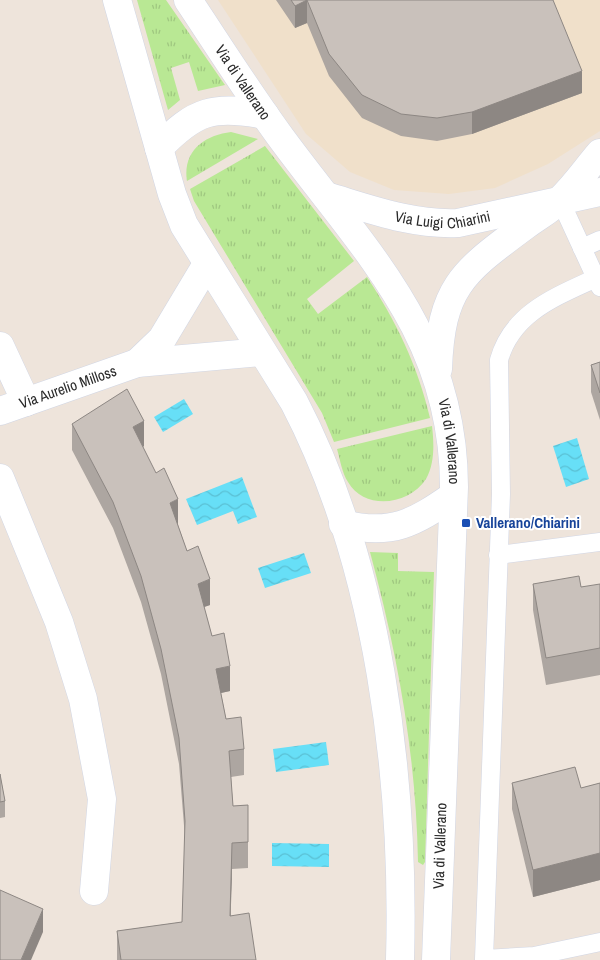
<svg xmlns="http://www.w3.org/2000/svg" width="600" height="960" font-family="'Archivo Narrow',sans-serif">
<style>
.education{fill:#f0e0ca}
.grass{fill:url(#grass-tufts)}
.water{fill:url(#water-waves)}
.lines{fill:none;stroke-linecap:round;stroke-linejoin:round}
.lane-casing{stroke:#d1d6e4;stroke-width:19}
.street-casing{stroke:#d1d6e4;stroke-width:29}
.secondary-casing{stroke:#d1d6e4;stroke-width:29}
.lane{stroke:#fff;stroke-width:18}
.street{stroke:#fff;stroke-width:28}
.secondary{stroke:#fff;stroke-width:28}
.wall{fill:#ada6a1}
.shaded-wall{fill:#8d8783}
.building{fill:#c9c1bb;stroke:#8d8783}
.transit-dot{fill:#1a4fb4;stroke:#fff;stroke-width:2}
.labels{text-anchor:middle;stroke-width:4;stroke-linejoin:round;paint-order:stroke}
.street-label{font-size:15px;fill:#2a2a2a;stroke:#fff}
.transit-label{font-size:15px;font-weight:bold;fill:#164399;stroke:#fff;text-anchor:start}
</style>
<defs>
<pattern id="grass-tufts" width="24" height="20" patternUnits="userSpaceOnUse" patternTransform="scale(1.25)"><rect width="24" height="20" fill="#b9e894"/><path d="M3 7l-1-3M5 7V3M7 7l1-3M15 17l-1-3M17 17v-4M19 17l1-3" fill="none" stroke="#9fc780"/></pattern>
<pattern id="water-waves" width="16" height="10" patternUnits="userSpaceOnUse" patternTransform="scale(1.25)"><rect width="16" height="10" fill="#67dff7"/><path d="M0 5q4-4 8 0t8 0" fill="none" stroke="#5ac0d4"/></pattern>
</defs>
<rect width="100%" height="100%" fill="#eee4db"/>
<polygon class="education" points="218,0 600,0 600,131 548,164 495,188 449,194 394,190 350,172 306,134"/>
<g class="grass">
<polygon points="137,0 166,0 225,85 198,91 189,62 171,68 180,100 168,110"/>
<path d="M231,132L258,139L187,181C182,151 205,135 231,132Z"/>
<path d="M265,146L354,261L307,299L318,314L367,277C396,321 418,366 430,418L334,442L322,413L194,201L190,189Z"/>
<path d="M432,426C434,443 435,463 426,479C409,505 365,511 348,482C342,473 340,459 337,449Z"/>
<path d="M370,552L398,553V571L434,572L425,862L423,865L418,862C416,755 398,656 370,552Z"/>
</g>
<g class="water">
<polygon points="184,399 193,414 163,432 154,417"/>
<polygon points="577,438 589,479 566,487 553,446"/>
<polygon points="242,477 257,517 238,524 233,511 197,525 186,499"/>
<polygon points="304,553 311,573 265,588 258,568"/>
<polygon points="326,742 329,765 276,772 273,749"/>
<polygon points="272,843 329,844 329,867 272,866"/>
</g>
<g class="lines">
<defs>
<g id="lane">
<polyline points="560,200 600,287"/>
<polyline points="582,248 600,240"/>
<path d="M596,278C555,297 512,313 499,360L501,494L484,959L534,956L600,942"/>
<polyline points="498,555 600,542"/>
</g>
<g id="street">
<path d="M159,148C195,110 214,105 265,115"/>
<polyline points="0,346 26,402"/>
<polyline points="137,363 162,339 207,264"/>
<path id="s1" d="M0,411L137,363L262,352"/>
<polyline points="0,478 59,622 83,699 102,799 94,891"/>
<path d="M343,524C392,536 414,523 453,496"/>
</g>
<g id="secondary">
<path d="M117,0L172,194L184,225L294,402C379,565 405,778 400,960"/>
<path id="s2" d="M188,0C218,45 247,91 279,135C363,250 454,333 454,487L436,960"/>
<path id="s3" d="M326,196C370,209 412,225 458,223L600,192"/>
<path d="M438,369C441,286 463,272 526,225C537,217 551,209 560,200C575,186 587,168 600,153"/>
</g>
</defs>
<use href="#lane" class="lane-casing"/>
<use href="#street" class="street-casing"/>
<use href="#secondary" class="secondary-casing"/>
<use href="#lane" class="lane"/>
<use href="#street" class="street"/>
<use href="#secondary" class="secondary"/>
</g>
<g class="wall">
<polygon points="276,0 553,0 582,93 472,134 437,141 401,136 362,118 329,76 307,23 295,28"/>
<polygon points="600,362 600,420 591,392 591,365"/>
<polygon points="72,424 144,446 143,447 178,524 178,525 187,551 210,605 204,607 212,636 230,691 221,693 226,719 244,749 244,775 231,777 233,806 248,805 248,868 232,869 230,916 256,960 117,960 117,931 182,922 185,838 179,764 161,674 141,602 113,528 72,450"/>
<polygon points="533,584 581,587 600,586 600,675 546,685 533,610"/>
<polygon points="0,774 5,801 5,817 0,818"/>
<polygon points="512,783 581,788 600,783 600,880 533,897 512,809"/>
</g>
<g class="shaded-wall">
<polygon points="307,0 307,23 295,28 295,6"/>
<polygon points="582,71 582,93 472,134 472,112"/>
<polygon points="144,421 144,446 133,452 133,427"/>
<polygon points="178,499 178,524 170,529 170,503"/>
<polygon points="210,579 210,605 198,609 198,584"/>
<polygon points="230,666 230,691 216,694 216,669"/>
<polygon points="232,843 232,869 230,941 230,916"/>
<polygon points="600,853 600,880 533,897 533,870"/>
<polygon points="43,909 43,932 31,960 21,960"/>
</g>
<g class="building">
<polygon points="291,0 553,0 582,71 472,112 437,118 401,114 362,95 329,54 307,0 295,6"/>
<polygon points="600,362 600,393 591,365"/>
<polygon points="127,389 144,421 133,427 156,473 164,468 178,499 170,503 187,551 198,546 210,579 198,584 212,636 224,633 230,666 216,669 226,719 241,717 244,749 229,751 233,806 248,805 248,842 232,843 230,916 249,913 256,960 121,960 117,931 182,922 185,821 179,738 161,649 141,576 113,502 72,424"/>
<polygon points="579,576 581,587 600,584 600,648 546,658 533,584"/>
<polygon points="575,767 581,788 600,783 600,853 533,870 512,783"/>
<polygon points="0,774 5,801 0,802"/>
<polygon points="0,890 43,909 21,960 0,960"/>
</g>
<rect class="transit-dot" x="461" y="518" width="10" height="10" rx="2.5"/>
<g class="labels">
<g class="street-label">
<text dy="5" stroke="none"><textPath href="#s2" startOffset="99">Via di Vallerano</textPath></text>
<text dy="5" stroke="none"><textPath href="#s3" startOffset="120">Via Luigi Chiarini</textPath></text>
<text dy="5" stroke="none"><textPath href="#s1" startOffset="72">Via Aurelio Milloss</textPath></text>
<text dy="5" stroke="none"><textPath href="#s2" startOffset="519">Via di Vallerano</textPath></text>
<text transform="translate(440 846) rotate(-88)" y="5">Via di Vallerano</text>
</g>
<g class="transit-label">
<text x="476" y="528">Vallerano/Chiarini</text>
</g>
</g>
</svg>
